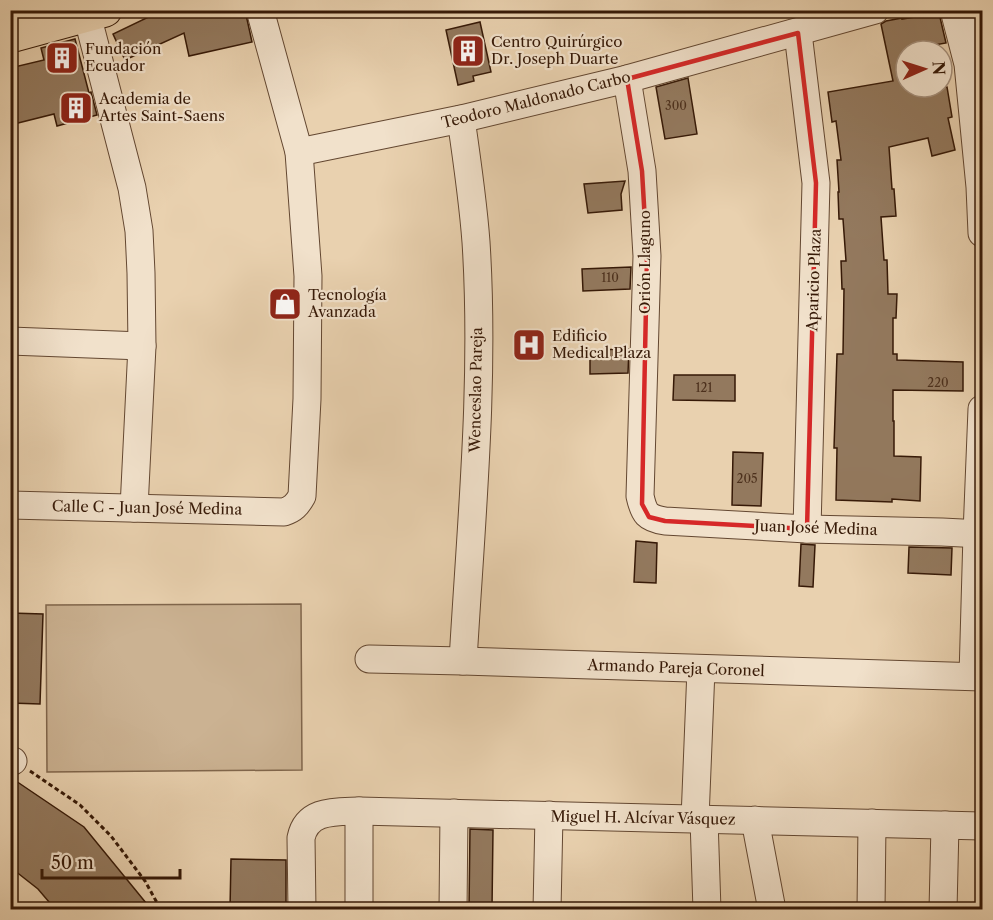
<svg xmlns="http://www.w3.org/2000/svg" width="993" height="920" font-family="'Libre Caslon Text',serif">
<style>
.green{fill:#cbb292;stroke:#80664c;stroke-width:1.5}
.building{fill:#93795e;stroke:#361907;stroke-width:1.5}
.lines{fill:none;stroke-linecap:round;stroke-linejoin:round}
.minor-casing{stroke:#634731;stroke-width:29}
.major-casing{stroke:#361907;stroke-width:35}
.path{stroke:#361907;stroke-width:3;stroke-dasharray:4.5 3;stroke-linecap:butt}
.minor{stroke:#f1e1cb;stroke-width:27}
.major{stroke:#e9d1af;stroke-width:33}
.marked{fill:none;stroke:#d62828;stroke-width:4.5;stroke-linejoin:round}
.labels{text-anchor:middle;stroke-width:4.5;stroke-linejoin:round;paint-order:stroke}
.number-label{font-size:12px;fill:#4d311d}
.poi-label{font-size:15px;fill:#361907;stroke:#f1e1cb;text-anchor:start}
.street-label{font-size:15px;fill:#361907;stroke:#f1e1cb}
</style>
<rect width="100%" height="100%" fill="#e9d1af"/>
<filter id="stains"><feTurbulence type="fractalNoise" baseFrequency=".00333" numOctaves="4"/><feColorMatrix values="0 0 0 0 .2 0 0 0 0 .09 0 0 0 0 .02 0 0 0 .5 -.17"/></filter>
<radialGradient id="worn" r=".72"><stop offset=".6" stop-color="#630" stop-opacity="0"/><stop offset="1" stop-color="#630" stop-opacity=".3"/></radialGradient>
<polygon class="green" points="301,604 302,770 47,772 46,605"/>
<g class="building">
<polygon points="163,10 245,10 252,42 189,56 184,33 125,60 113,34"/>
<polygon points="939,13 946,43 906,50 906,87 947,87 952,117 948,118 955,150 932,156 928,138 889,147 892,189 894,189 896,216 881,217 884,260 887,260 888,294 897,294 896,318 893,318 893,354 897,354 897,360 963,362 963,391 893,390 893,421 894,421 894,456 921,457 920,501 892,499 892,502 836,500 837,448 834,448 837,354 843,354 844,289 842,289 841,261 846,261 843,219 839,219 838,192 839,192 837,160 841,160 836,121 832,122 828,92 893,81 881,24 886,21 902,18 902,19"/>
<polygon points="480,22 491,72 473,76 474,81 458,85 446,30"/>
<polygon points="75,39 89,93 91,92 97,115 57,126 54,114 10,125 10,68 44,60 41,48"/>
<polygon points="688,78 697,134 665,139 656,87"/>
<polygon points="625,181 621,194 622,210 588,213 584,184"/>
<polygon points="631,267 630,289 583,291 582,269"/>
<polygon points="629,349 628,373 590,374 590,350"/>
<polygon points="674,375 735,375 735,401 673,400"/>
<polygon points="733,452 763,453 761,506 732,505"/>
<polygon points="636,541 657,543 656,583 634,582"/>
<polygon points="801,544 815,545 813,587 799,586"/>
<polygon points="909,547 952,548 951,575 908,573"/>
<polygon points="10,613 43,614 40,704 10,703"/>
<polygon points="10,777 84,827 151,909 55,909 38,889 10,867"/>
<polygon points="470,829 493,830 492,909 469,909"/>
<polygon points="231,859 286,860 286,909 230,909"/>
</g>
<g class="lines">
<defs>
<g id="minor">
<polyline points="954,10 968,64 980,187 982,233"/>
<polyline points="979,10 982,27"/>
<polyline points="87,15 132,188 139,231 141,273 142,346 134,508"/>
<polyline points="798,33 816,183 807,529"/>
<path d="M627,79L642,171L647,256L640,496C644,514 647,518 665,521L807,529L942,532L982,534"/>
<path d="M461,119C467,160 473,201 476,242C485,381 471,522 463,661"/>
<polyline points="299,152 461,119 627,79 875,10"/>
<polyline points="10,341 142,346"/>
<path d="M10,505L284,512C293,509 297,505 302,496L307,399L308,276L299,152L260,10"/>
<polyline points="369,659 463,661 982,677"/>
<polyline points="973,676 977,534 982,409"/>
<polyline points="10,760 13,761"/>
<polyline points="695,819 701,669"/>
<polyline points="704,819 707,910"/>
<polyline points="755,820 772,910"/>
<path d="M302,910L301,838C307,809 336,812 359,811L982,826"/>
<polyline points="359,910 359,811"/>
<polyline points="453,910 454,813"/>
<polyline points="547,910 549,815"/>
<polyline points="871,910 872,823"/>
<polyline points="943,910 945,825"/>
</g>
<polyline id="major" points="10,36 105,10"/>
</defs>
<use href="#minor" class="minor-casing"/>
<use href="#major" class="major-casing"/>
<polyline class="path" points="30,771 80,805 111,836 145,881 161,910"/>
<use href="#minor" class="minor"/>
<use href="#major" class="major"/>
</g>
<path class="marked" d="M798,33L816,183L807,529L665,521L649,517L642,504L647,256L642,171L627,79Z"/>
<defs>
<symbol id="building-square" viewBox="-11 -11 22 22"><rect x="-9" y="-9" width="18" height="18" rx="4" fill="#8f2418" stroke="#f1e1cb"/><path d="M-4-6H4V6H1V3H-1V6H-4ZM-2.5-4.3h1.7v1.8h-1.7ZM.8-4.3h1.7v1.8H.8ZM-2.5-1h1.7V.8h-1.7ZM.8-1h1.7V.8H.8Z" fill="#fff"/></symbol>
<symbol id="shop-square" viewBox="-11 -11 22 22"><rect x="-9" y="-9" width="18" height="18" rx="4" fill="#8f2418" stroke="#f1e1cb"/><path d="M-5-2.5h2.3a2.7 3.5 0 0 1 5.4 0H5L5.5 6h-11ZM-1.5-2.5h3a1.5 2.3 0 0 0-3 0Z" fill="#fff"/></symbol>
<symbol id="hospital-square" viewBox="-11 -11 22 22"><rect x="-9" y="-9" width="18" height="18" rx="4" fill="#8f2418" stroke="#f1e1cb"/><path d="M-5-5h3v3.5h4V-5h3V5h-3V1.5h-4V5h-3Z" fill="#fff"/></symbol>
</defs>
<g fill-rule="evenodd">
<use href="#building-square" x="449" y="32" width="38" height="38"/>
<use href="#building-square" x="43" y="39" width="38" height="38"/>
<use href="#building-square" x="57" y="89" width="38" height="38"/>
<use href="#shop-square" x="266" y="285" width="38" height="38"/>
<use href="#hospital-square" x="510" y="326" width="38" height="38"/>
</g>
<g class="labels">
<g class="number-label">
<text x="676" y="110">300</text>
<text x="610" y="282">110</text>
<text x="938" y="387">220</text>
<text x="704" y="392">121</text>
<text x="747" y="483">205</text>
</g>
<g class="poi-label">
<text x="491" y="47">Centro Quirúrgico<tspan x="491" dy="17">Dr. Joseph Duarte</tspan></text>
<text x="85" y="54">Fundación<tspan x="85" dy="17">Ecuador</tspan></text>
<text x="99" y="104">Academia de<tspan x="99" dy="17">Artes Saint-Saens</tspan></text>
<text x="308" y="300">Tecnología<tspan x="308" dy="17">Avanzada</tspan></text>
<text x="552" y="341">Edificio<tspan x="552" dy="17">Medical Plaza</tspan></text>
</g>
<g class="street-label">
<text transform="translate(536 100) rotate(-14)" y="5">Teodoro Maldonado Carbo</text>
<text transform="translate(645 262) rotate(-90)" y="5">Orión Llaguno</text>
<text transform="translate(814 280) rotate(-88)" y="5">Aparicio Plaza</text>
<text transform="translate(476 390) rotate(-89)" y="5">Wenceslao Pareja</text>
<text transform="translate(147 508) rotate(1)" y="5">Calle C - Juan José Medina</text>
<text transform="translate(816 528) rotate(2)" y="5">Juan José Medina</text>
<text transform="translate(676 668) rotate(2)" y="5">Armando Pareja Coronel</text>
<text transform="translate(643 818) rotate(1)" y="5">Miguel H. Alcívar Vásquez</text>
</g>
</g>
<rect width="993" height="920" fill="none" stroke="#e9d1af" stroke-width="36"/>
<rect x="12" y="12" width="969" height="896" fill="none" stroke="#361907" stroke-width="3"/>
<rect x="18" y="18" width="957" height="884" fill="none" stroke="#361907" stroke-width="1.5"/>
<g transform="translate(924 69) rotate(87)"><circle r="28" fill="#f1e1cb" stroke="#a6917d" stroke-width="1.5"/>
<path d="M0-4.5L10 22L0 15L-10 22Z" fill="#8f2418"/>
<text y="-9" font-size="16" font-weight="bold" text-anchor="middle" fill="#361907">N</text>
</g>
<path d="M42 869v9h138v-9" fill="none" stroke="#361907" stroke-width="3"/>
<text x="51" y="869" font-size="18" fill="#361907" stroke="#f1e1cb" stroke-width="4.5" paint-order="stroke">50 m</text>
<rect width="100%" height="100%" filter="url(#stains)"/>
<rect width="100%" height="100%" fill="url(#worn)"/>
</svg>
